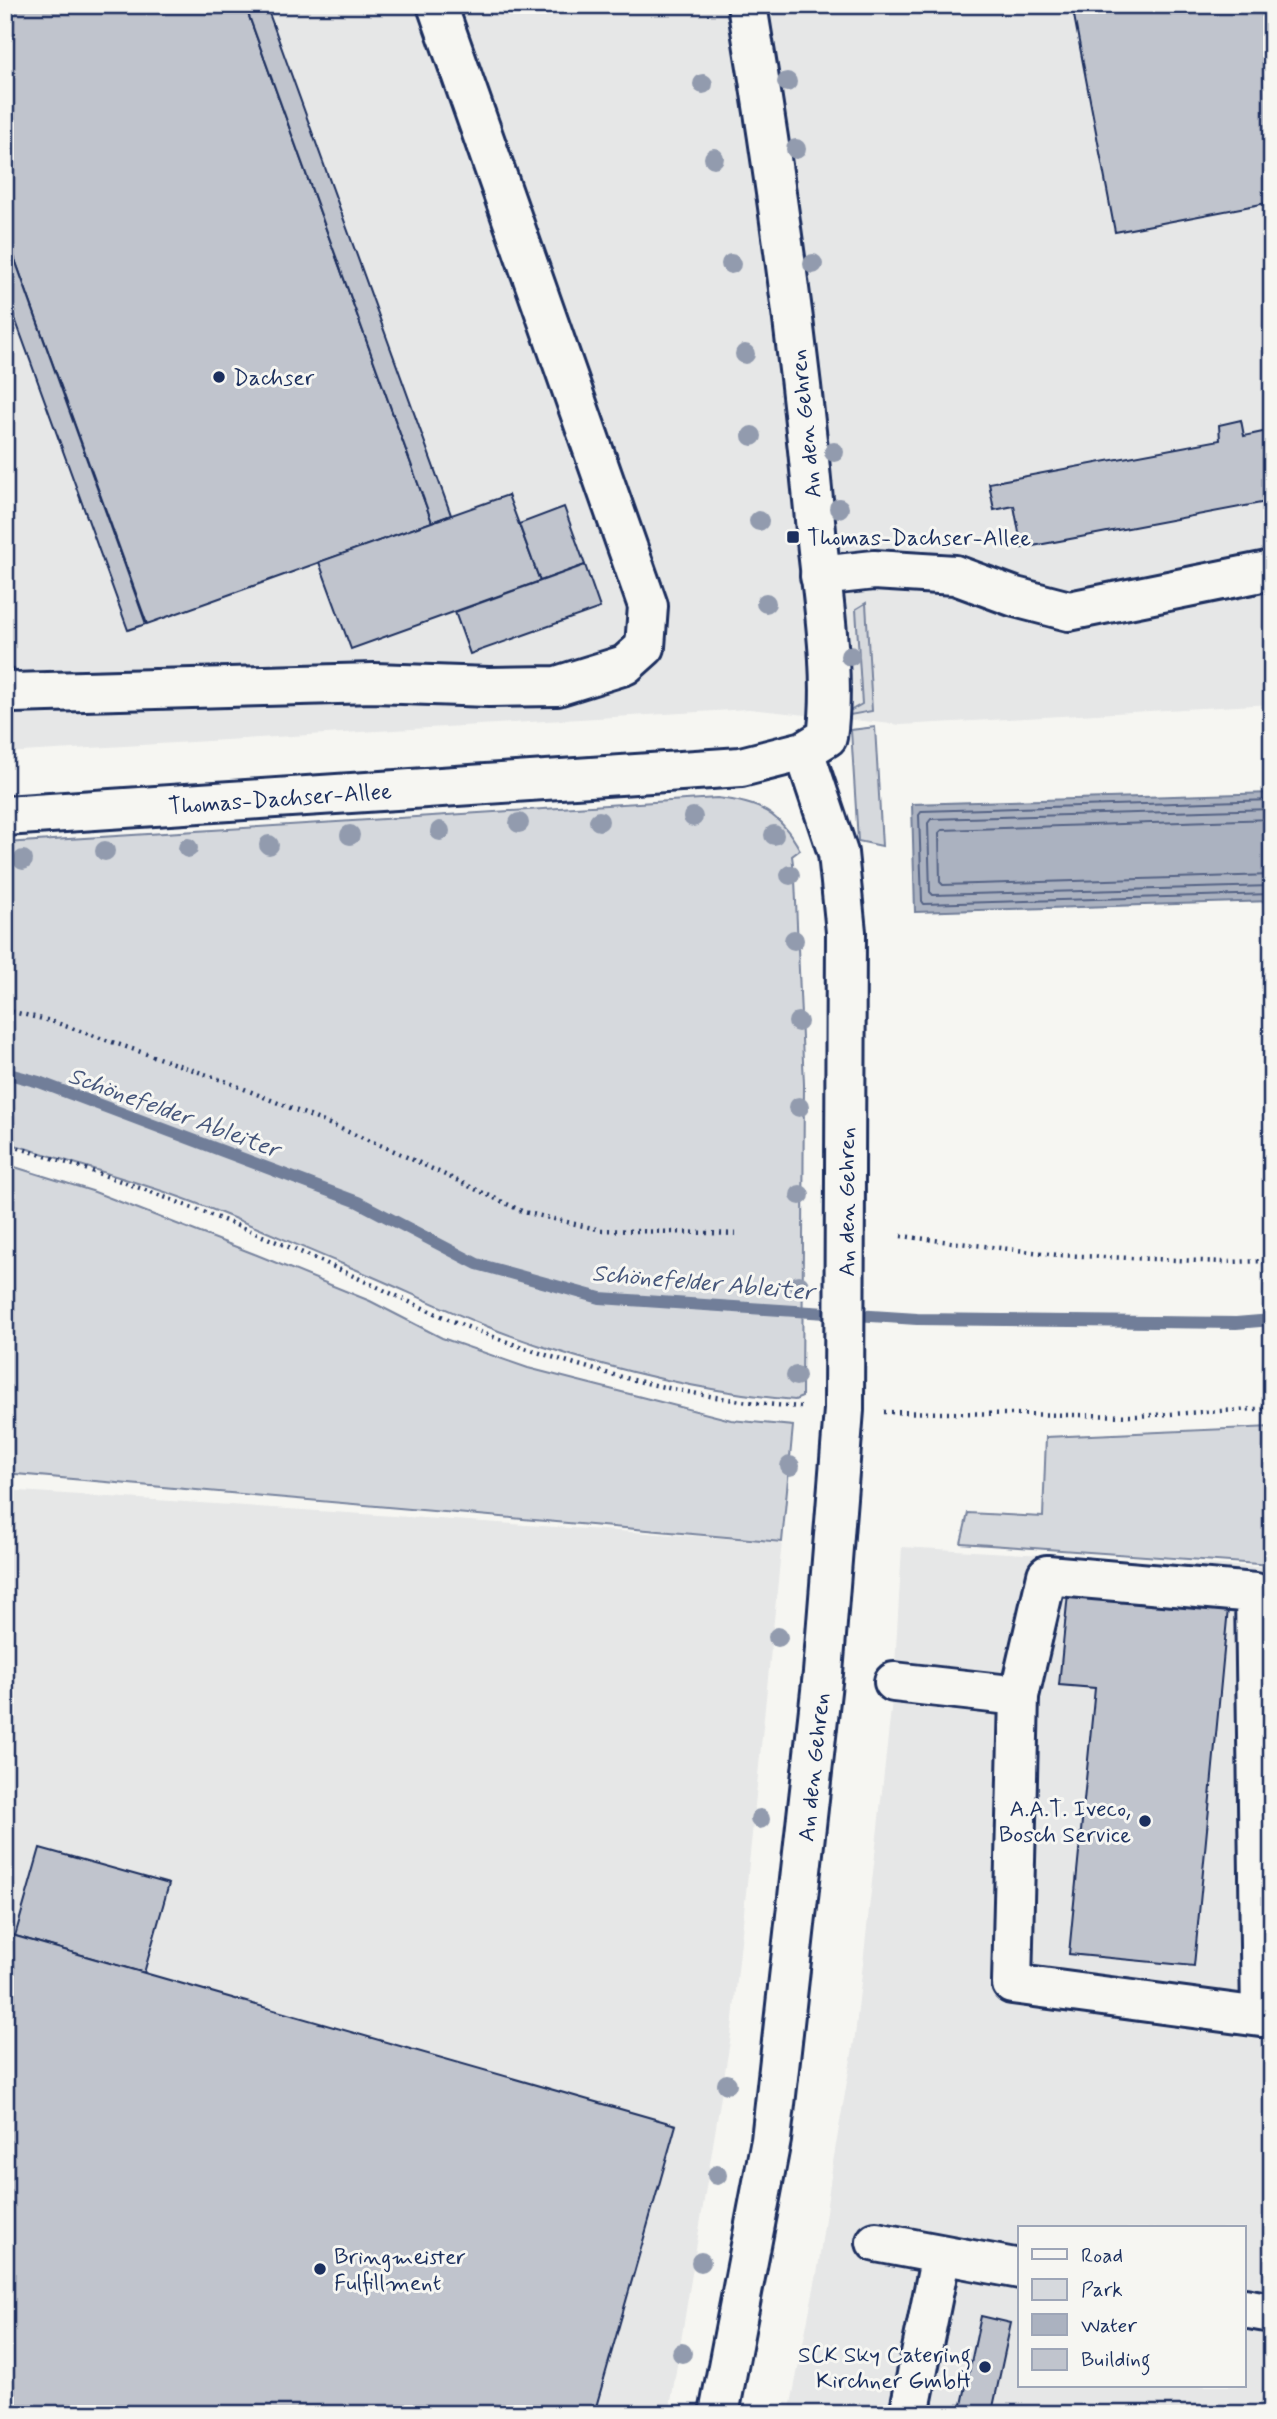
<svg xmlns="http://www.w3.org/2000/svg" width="1277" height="2419" font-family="Mynerve,sans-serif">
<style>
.built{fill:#e6e7e7;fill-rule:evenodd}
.green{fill:#d6d9dd;stroke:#78849e;stroke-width:2}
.water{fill:#abb2c0;stroke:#717e99;stroke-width:2}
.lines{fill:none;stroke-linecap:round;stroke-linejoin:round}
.shore{stroke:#556385;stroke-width:2}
.stream{stroke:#717e99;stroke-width:12}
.building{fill:#c0c4cd;stroke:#1b2f5e;stroke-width:2}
.minor-casing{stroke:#1b2f5e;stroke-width:44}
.path{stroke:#1b2f5e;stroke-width:4.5;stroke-dasharray:2 5;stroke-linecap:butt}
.minor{stroke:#f6f6f2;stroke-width:38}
.tree{fill:#929bae}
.poi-dot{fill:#1b2f5e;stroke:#f6f6f2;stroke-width:2.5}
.labels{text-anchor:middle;stroke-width:6;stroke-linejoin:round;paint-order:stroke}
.poi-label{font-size:23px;fill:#1b2f5e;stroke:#f6f6f2;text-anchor:start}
.street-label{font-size:23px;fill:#1b2f5e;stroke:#f6f6f2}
.water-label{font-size:24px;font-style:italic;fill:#46567b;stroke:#f6f6f2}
</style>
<rect width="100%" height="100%" fill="#f6f6f2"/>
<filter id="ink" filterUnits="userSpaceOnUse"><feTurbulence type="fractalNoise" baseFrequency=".0143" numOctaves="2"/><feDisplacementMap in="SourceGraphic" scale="14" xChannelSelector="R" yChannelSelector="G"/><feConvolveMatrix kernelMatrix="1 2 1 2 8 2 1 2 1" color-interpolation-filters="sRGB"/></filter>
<g filter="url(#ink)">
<g class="built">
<polygon points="5,5 1272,5 1272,704 901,725 749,709 5,753"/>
<polygon points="5,1490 782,1542 732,2029 669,2414 5,2414"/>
<path d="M902,1547L1272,1568V2414H789L818,2268L833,2162L855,2036L894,1682ZM1020,2228H1244V2386H1020Z"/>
</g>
<g class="green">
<polygon points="866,603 872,711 850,715 848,712 862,704 856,609"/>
<polygon points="875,727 882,846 858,841 851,730"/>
<path d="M717,798C759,802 780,813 800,850L792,856L795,879L804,1084L802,1397L795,1400C710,1393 623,1372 541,1346C472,1324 407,1290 340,1263C281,1239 223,1211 162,1191C110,1174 58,1158 5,1142V843Z"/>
<polygon points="5,1164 92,1191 257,1255 370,1301 442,1338 528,1368 731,1420 793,1426 782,1542 5,1473"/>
<polygon points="1272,1427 1272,1565 961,1543 968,1513 1043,1517 1046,1437"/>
</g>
<polygon class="water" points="1272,793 1272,901 915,912 912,804"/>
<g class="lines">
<g class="shore">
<polyline points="1272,800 922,811 919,815 922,901 924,904 1272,894"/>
<polyline points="1272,809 931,819 928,823 930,892 933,895 1272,886"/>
<polyline points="1272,819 942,830 939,833 940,882 943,885 1272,875"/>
</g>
<polyline class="stream" points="5,1073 39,1082 358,1202 477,1264 600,1298 917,1319 1236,1323 1272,1320"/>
</g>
<g class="building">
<polygon points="5,5 245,5 432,522 147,624 5,232"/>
<polygon points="245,5 266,5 451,515 432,522"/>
<polygon points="1072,5 1272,5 1272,202 1115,232"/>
<polygon points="5,232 146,624 128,630 5,291"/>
<polygon points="1241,420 1244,436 1272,430 1272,501 1022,548 1014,506 994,510 989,483 1220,440 1219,425"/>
<polygon points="508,495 540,581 351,649 319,562"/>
<polygon points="564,507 585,565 540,581 519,524"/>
<polygon points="585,565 600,608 470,654 455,612"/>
<polygon points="1069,1583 1229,1598 1194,1966 1069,1954 1095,1688 1059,1685"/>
<polygon points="40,1848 169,1884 144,1973 15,1936"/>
<polygon points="5,1933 676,2125 594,2414 5,2414"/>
<polygon points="981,2316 1011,2323 992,2412 998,2414 960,2414"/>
</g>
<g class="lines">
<defs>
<g id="minor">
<polyline points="820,576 874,570 955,575 1015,597 1069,611 1272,570"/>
<polyline points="5,688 12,693 374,683 489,687 557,686 625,665 645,647 648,606 437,5"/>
<path d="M5,816L741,767L804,751L827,737C836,673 822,595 816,531C800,355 776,180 747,5"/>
<polygon points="1047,1575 1255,1593 1261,2017 1012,1984 1019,1696"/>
<polyline points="894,1682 1019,1696"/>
<polyline points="876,2242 1020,2269"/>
<polyline points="1244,2308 1272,2313"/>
<polyline points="719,2414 771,2140 823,1673 844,1410 846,932 838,853 804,751"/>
<polyline points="909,2414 941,2255"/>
</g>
</defs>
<use href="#minor" class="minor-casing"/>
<g class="path">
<polyline points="5,1010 51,1021 225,1081 392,1150 524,1212 601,1230 741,1234"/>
<path d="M5,1144C100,1171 194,1207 284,1245C353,1274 419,1309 488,1335C586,1371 699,1401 802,1407"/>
<polyline points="901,1236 1058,1255 1224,1262 1272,1261"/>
<polyline points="884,1412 1136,1416 1272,1408"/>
</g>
<use href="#minor" class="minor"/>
</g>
<g class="tree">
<circle cx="787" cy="82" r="10"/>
<circle cx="703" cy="84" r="10"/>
<circle cx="796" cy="149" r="10"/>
<circle cx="714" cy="158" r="10"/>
<circle cx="731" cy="264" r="10"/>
<circle cx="813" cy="264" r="10"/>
<circle cx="745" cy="354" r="10"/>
<circle cx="752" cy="436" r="10"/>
<circle cx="834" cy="452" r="10"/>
<circle cx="839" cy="508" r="10"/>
<circle cx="759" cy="521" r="10"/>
<circle cx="766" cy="603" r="10"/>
<circle cx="850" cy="656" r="10"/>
<circle cx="693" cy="817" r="10"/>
<circle cx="599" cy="821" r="10"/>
<circle cx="519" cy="823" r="10"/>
<circle cx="440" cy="831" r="10"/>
<circle cx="350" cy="835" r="10"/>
<circle cx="774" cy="835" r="10"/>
<circle cx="269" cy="845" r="10"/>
<circle cx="188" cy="848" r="10"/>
<circle cx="105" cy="851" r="10"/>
<circle cx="23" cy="860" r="10"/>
<circle cx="790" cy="875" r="10"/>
<circle cx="794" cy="940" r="10"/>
<circle cx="798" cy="1022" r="10"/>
<circle cx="799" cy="1107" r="10"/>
<circle cx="800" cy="1195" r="10"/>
<circle cx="799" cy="1285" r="10"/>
<circle cx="796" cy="1376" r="10"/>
<circle cx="790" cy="1466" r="10"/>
<circle cx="778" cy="1637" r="10"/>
<circle cx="760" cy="1819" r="10"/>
<circle cx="727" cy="2084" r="10"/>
<circle cx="717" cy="2175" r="10"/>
<circle cx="701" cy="2262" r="10"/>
<circle cx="682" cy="2353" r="10"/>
</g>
</g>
<g class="poi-dot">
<circle cx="219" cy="377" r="7"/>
<rect x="786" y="530" width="14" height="14" rx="3.5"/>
<circle cx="1145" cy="1821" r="7"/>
<circle cx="320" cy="2269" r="7"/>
<circle cx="985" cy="2367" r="7"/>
</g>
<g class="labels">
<g class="poi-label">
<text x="233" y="385">Dachser</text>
<text x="807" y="545">Thomas-Dachser-Allee</text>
<text x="1131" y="1816" text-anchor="end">A.A.T. Iveco,<tspan x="1131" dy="26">Bosch Service</tspan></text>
<text x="334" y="2264">Bringmeister<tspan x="334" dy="26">Fulfillment</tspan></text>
<text x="971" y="2362" text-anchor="end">SCK Sky Catering<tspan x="971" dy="26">Kirchner GmbH</tspan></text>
</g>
<g class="street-label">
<text transform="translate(805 424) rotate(-96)" y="8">An den Gehren</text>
<text transform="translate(280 798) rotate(-4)" y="8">Thomas-Dachser-Allee</text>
<text transform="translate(846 1202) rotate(-90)" y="8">An den Gehren</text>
<text transform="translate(813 1767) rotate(-84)" y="8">An den Gehren</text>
</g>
<g class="water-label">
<text transform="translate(174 1112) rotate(20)" y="8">Schönefelder Ableiter</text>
<text transform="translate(703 1282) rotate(5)" y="8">Schönefelder Ableiter</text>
</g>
</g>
<rect width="1277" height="2419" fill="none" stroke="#f6f6f2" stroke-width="28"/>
<rect x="14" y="14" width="1249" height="2391" fill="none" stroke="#1b2f5e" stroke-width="2.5" filter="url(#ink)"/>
<rect x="1018" y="2226" width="228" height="161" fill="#f6f6f2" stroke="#9ea6b7" stroke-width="2"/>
<rect x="1032" y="2249" width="35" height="10" fill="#f6f6f2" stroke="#9ea6b7" stroke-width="2"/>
<text x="1081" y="2262" font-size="21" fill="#1b2f5e">Road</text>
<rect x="1032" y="2279" width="35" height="21" fill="#d6d9dd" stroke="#9ea6b7" stroke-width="2"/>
<text x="1081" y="2296" font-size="21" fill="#1b2f5e">Park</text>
<rect x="1032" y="2314" width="35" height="21" fill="#abb2c0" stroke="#9ea6b7" stroke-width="2"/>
<text x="1081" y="2332" font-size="21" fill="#1b2f5e">Water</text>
<rect x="1032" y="2349" width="35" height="21" fill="#c0c4cd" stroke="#9ea6b7" stroke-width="2"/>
<text x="1081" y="2366" font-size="21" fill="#1b2f5e">Building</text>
</svg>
